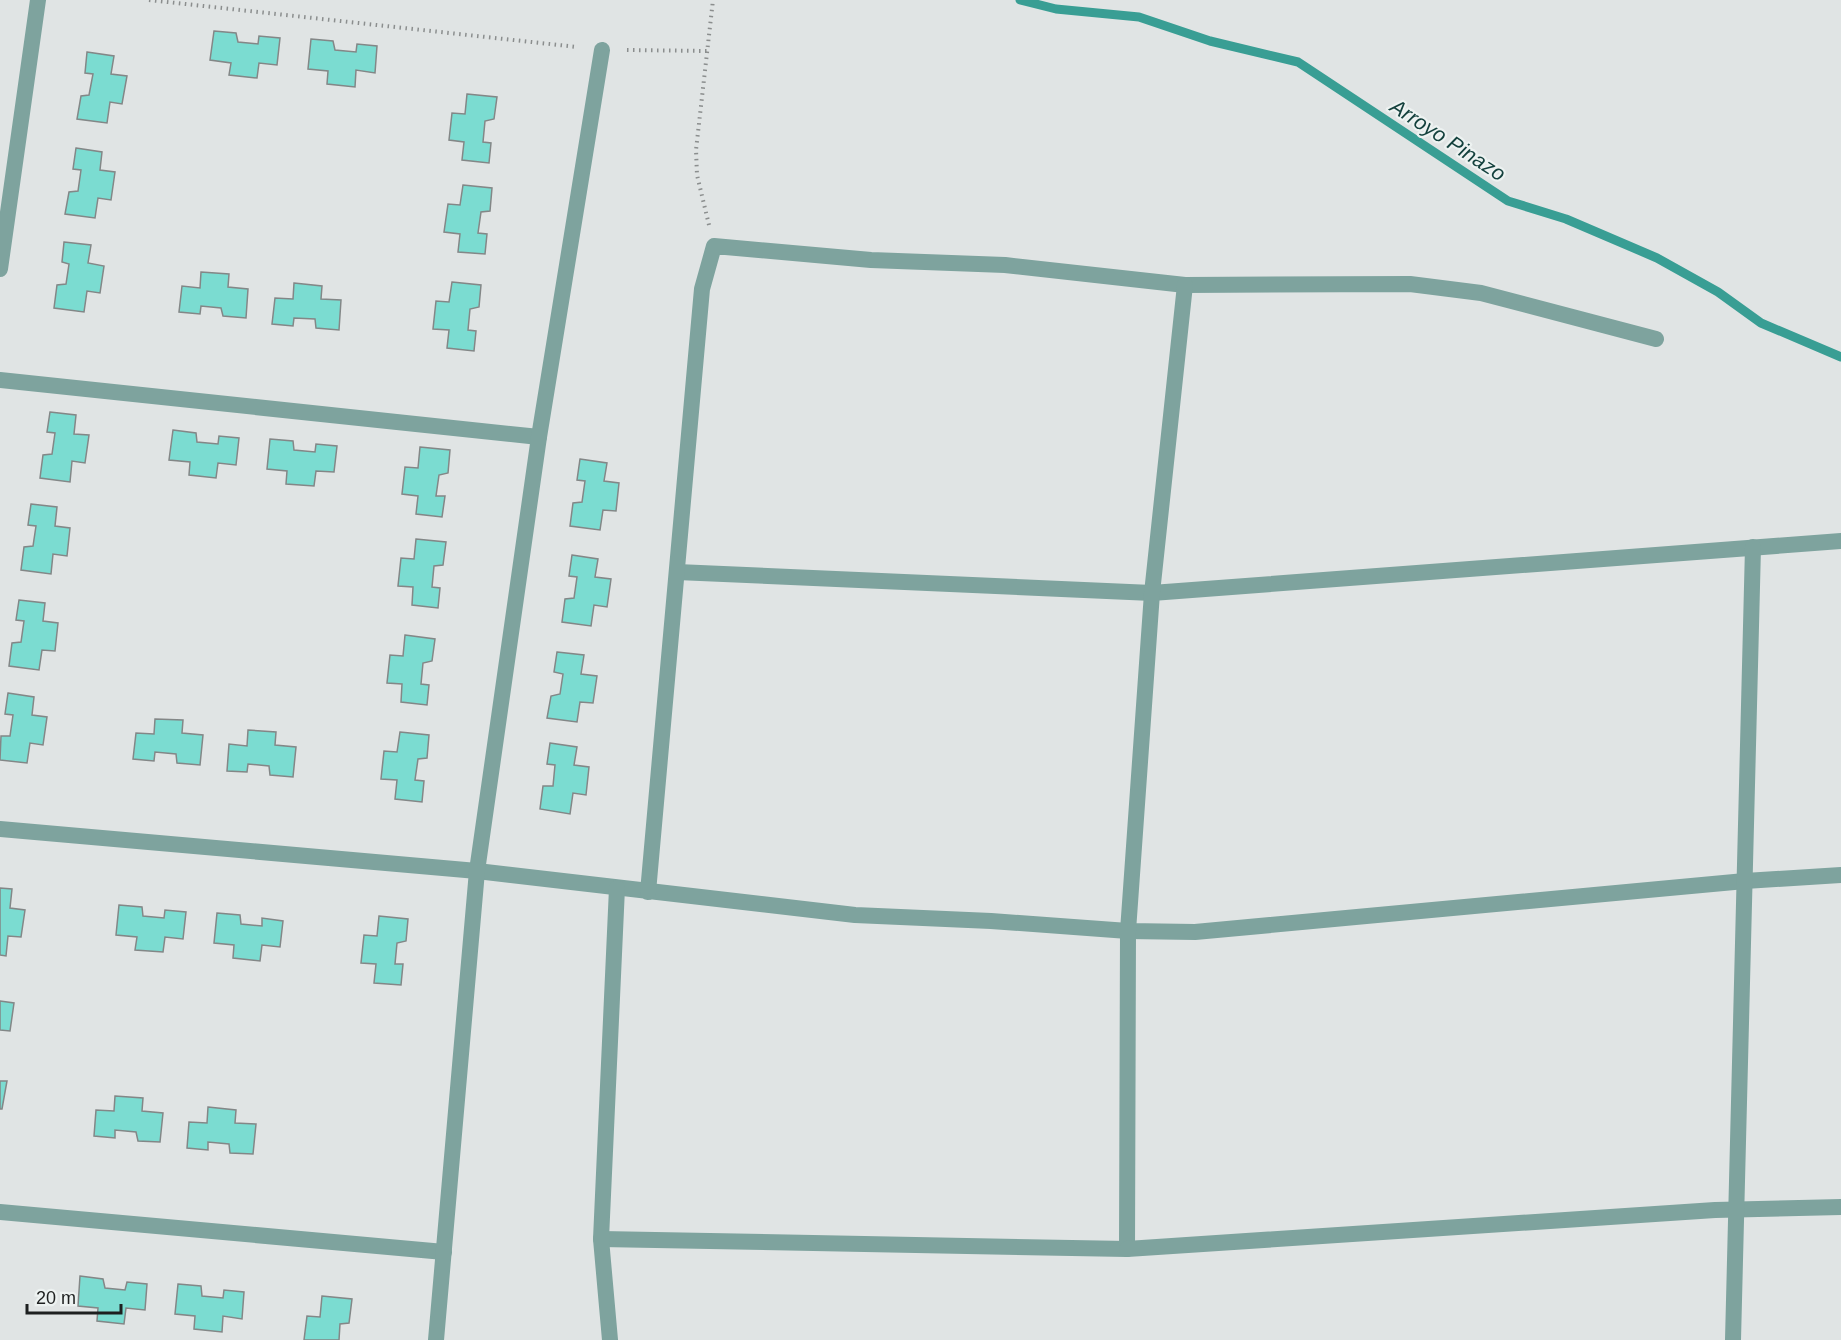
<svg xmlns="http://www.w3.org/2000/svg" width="1841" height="1340" font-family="Helvetica,sans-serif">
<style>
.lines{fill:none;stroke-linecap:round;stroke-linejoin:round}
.stream{stroke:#399e94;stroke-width:9}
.building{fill:#7bdcd1;stroke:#838787;stroke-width:1.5}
.path{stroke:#8b8e8e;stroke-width:4;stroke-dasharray:1.5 4.5;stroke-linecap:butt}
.minor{stroke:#7ea39e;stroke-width:16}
.labels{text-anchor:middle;stroke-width:4.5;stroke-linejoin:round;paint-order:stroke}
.water-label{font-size:21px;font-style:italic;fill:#14413d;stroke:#edf2f1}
</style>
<rect width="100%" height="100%" fill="#e0e4e4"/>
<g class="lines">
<polyline class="stream" points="1020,0 1056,9 1139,17 1210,41 1298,62 1508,201 1566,219 1657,258 1718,292 1761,323 1841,357"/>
</g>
<g class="building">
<polygon points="214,31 236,33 238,42 258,44 259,36 280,38 277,65 259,63 257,78 229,75 231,63 210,60"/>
<polygon points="311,39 333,41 335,50 356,52 357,44 377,46 375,73 356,70 355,87 327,84 328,71 308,69"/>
<polygon points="87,52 114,56 111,74 127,76 122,104 110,102 107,123 77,119 81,96 89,95 93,74 85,73"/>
<polygon points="467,94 497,97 494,119 485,121 483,142 491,143 489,163 462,160 464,142 449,140 452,113 465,114"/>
<polygon points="76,148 102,152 100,170 115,172 111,200 98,198 95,218 65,214 69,192 78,191 81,170 73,169"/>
<polygon points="463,185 492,188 490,211 481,212 478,233 487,234 485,254 458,252 460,234 444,232 448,204 460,205"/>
<polygon points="64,242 91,245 88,263 104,266 100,293 87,291 84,312 54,308 57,285 66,284 69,264 62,262"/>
<polygon points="201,272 229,274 228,287 248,289 246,318 223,316 221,308 201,306 200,314 179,312 182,286 200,288"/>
<polygon points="452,282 481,285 479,307 470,309 468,330 476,331 474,351 447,348 449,330 433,329 436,301 449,302"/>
<polygon points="294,283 322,286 321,299 341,300 339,330 316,328 315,319 294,318 293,326 272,324 275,298 293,299"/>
<polygon points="50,412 76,415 74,434 89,435 85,463 72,461 70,482 40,478 43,455 52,454 55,433 47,432"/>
<polygon points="173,430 196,433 197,442 218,444 219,436 239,438 236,465 218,463 216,478 189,475 190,462 169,460"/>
<polygon points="270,439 293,441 294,450 315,452 316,444 337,446 334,472 316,471 314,486 286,484 287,471 267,469"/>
<polygon points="420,447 450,450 448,473 439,475 436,496 445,496 442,517 416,514 418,496 402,494 405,467 418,468"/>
<polygon points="580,459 607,463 604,481 619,483 616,511 603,510 600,530 570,526 573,503 582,502 585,481 577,480"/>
<polygon points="31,504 57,507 55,526 70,528 67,556 53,554 51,574 21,570 24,547 33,546 36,526 28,525"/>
<polygon points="416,539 446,542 443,565 434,566 432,587 440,588 438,608 412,605 413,587 398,586 401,558 414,559"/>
<polygon points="572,555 598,559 595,577 611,579 607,607 594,605 591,626 562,622 565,599 574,598 577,577 569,576"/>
<polygon points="19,600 45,603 43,621 58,623 55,651 42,650 39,670 9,666 12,643 21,642 24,621 16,620"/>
<polygon points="405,635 435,639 432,661 423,663 421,684 429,685 427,705 401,702 402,684 387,683 390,655 403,656"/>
<polygon points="557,652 584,655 581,674 597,676 593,703 580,702 577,722 547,718 551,696 560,694 563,674 554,672"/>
<polygon points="8,693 34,697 32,715 47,717 43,745 30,743 27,763 0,760 1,736 10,736 13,715 5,714"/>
<polygon points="155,719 183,720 182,733 203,735 200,765 177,763 176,754 155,752 154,761 133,759 136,733 154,734"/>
<polygon points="248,730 276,732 275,745 296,747 293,777 270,775 269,766 248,764 247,772 227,771 229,744 247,746"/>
<polygon points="400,732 429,735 427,758 418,759 415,780 424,781 422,802 395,799 397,780 381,779 384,751 397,752"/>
<polygon points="550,743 577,747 574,765 589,767 586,795 573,793 570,814 540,809 543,786 553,786 555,765 547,764"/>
<polygon points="0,888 12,889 10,908 25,910 21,937 8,936 6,956 0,955"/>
<polygon points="119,905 142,907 143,916 164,918 165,910 186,912 183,939 165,937 163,952 135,950 137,937 116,935"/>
<polygon points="217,913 240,915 241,924 262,926 262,918 283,921 280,947 262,945 260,961 233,958 234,945 214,943"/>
<polygon points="379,916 408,919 406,941 397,943 395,964 403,964 401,985 374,983 376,964 361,963 364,935 377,936"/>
<polygon points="0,1001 14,1003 10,1031 0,1030"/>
<polygon points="0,1081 7,1081 2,1109 0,1109"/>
<polygon points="115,1096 143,1098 142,1111 163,1113 160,1142 138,1141 136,1132 115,1130 115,1138 94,1136 96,1110 114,1111"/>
<polygon points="208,1107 236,1110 235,1123 256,1124 253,1154 230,1153 229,1144 208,1142 208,1150 187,1148 189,1122 207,1123"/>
<polygon points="80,1276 103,1279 105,1288 125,1290 127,1282 147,1284 145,1310 126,1308 124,1324 97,1321 98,1308 78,1306"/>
<polygon points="178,1284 201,1286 202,1296 223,1298 224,1290 244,1292 242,1319 223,1316 222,1332 194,1329 195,1316 175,1314"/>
<polygon points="322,1296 352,1299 349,1323 340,1324 339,1340 304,1340 307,1316 320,1317"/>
</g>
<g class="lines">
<g class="path">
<polyline points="149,0 577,47"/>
<polyline points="627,50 707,51"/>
<polyline points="709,225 697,175 696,150 713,0"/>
</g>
<g class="minor">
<polyline points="0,269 38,0"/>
<polyline points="0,380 539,437"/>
<polyline points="677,572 1152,593 1841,541"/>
<polyline points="0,829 477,871 855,915 991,921 1128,931 1195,932 1745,881 1841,875"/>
<polyline points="648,892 702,289 714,246 871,260 1005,265 1185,285 1410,284 1481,293 1656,339"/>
<polyline points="0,1212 444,1252"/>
<polyline points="601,1239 1127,1249 1128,931 1152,593 1185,285"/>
<polyline points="1127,1249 1715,1210 1841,1207"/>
<polyline points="436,1340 477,871 539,437 602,50"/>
<polyline points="610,1340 601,1239 617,888"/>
<polyline points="1733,1340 1753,547"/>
</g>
</g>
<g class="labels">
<g class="water-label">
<text transform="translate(1448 140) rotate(33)" y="7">Arroyo Pinazo</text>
</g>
</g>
<path d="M27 1304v9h94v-9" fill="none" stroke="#1d1f1f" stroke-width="3"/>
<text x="36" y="1304" font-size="18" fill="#1d1f1f" stroke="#edf2f1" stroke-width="4.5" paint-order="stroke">20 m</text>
</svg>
